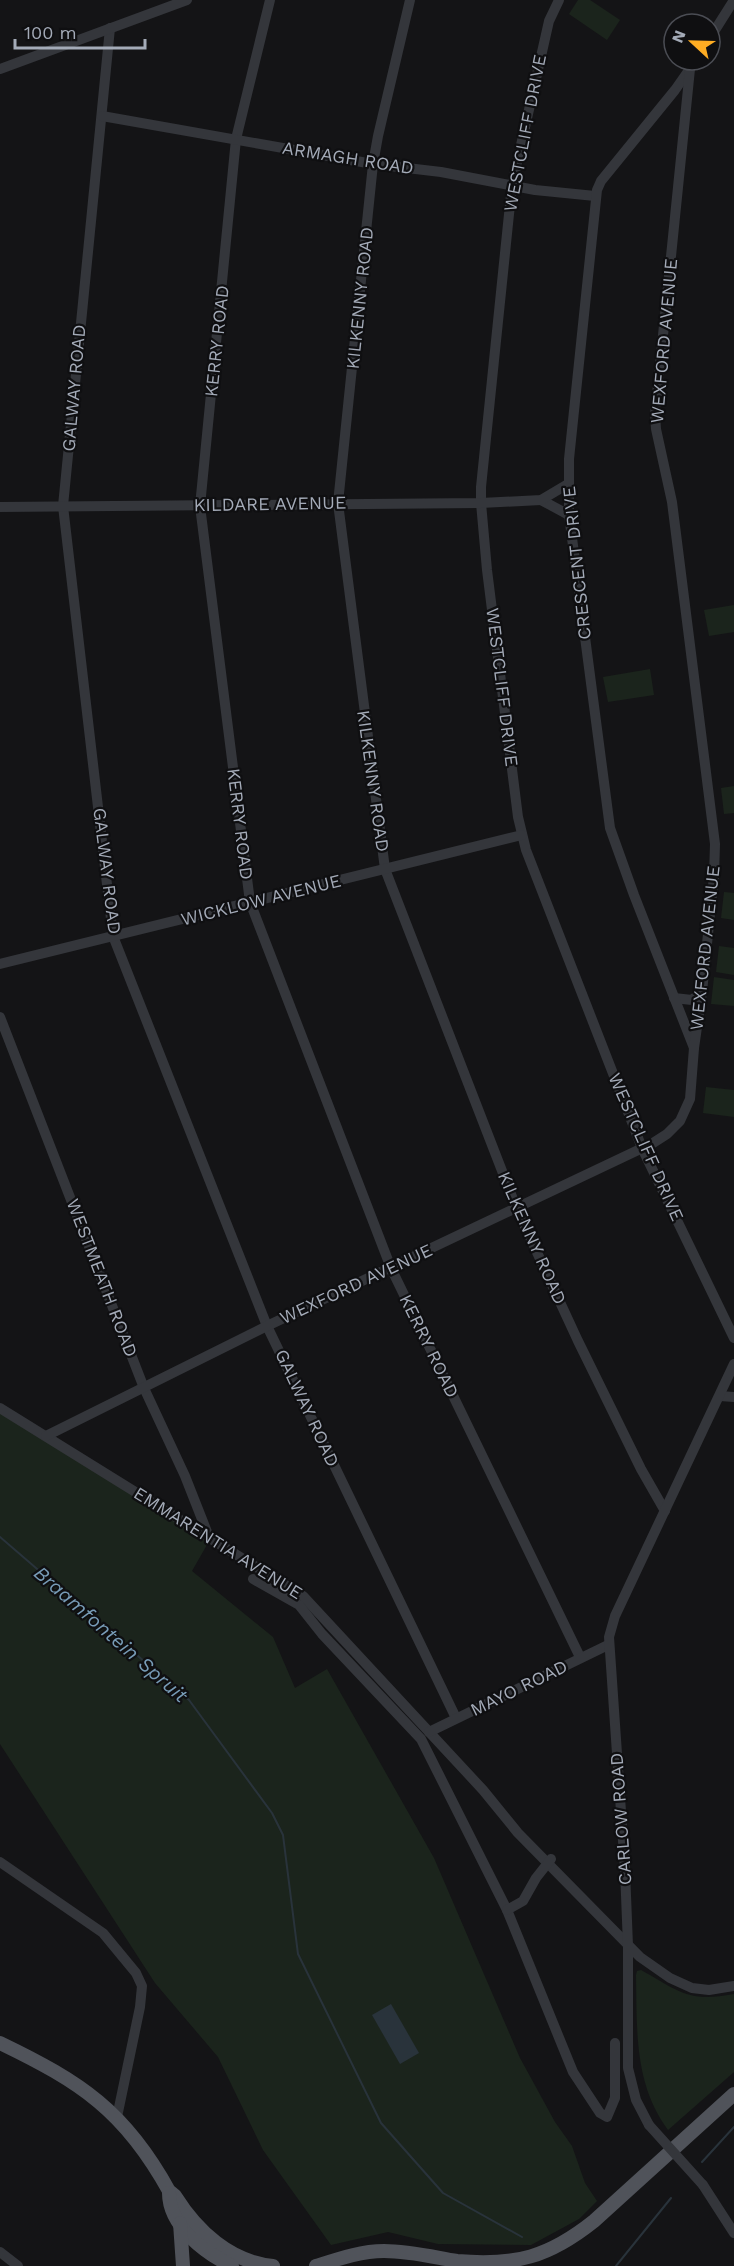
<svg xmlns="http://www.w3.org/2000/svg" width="734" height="2266" font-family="'Work Sans',sans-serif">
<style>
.green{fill:#1b241c}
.water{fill:#29333b}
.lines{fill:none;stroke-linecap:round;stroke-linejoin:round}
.stream{stroke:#29333b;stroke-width:2}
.minor{stroke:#34363b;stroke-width:10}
.major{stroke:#50535a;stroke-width:14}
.minor-bridge{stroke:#34363b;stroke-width:10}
.labels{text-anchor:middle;stroke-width:4.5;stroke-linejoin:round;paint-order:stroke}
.street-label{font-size:18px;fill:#a4abb8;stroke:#0f0f11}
.water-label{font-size:20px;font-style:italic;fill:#779bb6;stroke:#0f0f11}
</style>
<rect width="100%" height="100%" fill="#141416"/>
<g class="green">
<polygon points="578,0 590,0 620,20 607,40 569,14"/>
<polygon points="734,605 734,632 709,636 704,610"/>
<polygon points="650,669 654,695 608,702 603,677"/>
<polygon points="734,786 734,813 724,814 721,788"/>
<polygon points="724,892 734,893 734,920 721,918"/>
<polygon points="719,946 734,948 734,975 716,972"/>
<polygon points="714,977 734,980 734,1006 711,1004"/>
<polygon points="706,1087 734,1090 734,1117 703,1113"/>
<polygon points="0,1408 208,1543 192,1571 273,1637 295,1688 327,1669 434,1858 520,2058 555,2122 572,2146 585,2183 597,2201 579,2219 531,2245 438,2244 388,2232 331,2245 263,2150 218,2057 155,1983 0,1744"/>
<path d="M641,1970C679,1991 688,2003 734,1994V2072L668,2130C634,2084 637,2030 636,1975L637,1971Z"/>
</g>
<polygon class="water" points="391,2004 419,2053 400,2064 372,2015"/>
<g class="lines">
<g class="stream">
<polyline points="0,1537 189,1700 272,1813 283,1835 298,1954 381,2123 443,2193 522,2237"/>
<polyline points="702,2162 734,2127"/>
<polyline points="616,2266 671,2198"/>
</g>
<g class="minor">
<polyline points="270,0 236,139 200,506 250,902 391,1268 580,1657"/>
<polyline points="410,0 378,136 373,164 338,503 385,869 516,1207 578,1341 641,1469 665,1511"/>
<polyline points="559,0 549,21 512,185 481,487 481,503 487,570 518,817 526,850 642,1148 734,1338"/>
<polyline points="110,28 63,506 113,936 267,1326 456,1718"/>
<polyline points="710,38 734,0"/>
<polyline points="0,69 187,0"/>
<polyline points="102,116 373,164 441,172 535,190 595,196"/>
<polyline points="541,500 569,515"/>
<polyline points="0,507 481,503 541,500 568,484"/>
<polyline points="0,964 522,835"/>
<polyline points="674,998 692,1000 702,992"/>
<polyline points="0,1017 144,1388 185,1476 209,1537"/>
<polyline points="694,1048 634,895 610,828 569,515 569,459 597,190 601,181 675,90 696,60"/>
<polyline points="720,1396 734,1397"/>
<polyline points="0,1408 303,1596 483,1790 518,1833 640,1957 670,1978 692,1988 709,1990 734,1986"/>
<polyline points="46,1436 267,1326 653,1143 667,1134 680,1121 690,1099 694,1048 702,992 714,876 715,844 672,502 656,429 655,414 690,69"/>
<polyline points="253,1579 299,1605 322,1634 421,1739 507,1910 573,2072 600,2113 607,2117 615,2098 615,2043"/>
<polyline points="429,1732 608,1645"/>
<polyline points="0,1862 103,1933 136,1973 142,1986 140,2007 117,2117"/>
<polyline points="507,1910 523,1901 536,1878 551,1859"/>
<polyline points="649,2125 636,2100 628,2068 628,1946 625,1870 609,1637 615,1616 734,1364"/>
<polyline points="703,2185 734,2233"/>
<polyline points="0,2252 18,2266"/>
</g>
<g class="major">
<path d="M0,2043C81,2082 125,2111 169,2191L175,2196C197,2231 230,2262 273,2266"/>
<path d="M169,2193C169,2226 205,2253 232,2266"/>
<polyline points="180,2223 183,2266"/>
<path d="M316,2266C338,2259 361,2251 384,2251C409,2251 433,2257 457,2261C516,2266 549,2257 594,2221L734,2094"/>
</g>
<polyline class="minor-bridge" points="649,2125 703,2185"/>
</g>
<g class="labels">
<g class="street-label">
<text transform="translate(525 133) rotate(-79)" y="6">WESTCLIFF DRIVE</text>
<text transform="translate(348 158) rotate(9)" y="6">ARMAGH ROAD</text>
<text transform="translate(360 298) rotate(-84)" y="6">KILKENNY ROAD</text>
<text transform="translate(217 341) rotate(-84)" y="6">KERRY ROAD</text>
<text transform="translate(664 341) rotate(-85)" y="6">WEXFORD AVENUE</text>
<text transform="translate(74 388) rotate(-85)" y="6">GALWAY ROAD</text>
<text transform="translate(270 504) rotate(-1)" y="6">KILDARE AVENUE</text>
<text transform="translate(577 563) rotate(-96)" y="6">CRESCENT DRIVE</text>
<text transform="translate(502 687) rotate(83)" y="6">WESTCLIFF DRIVE</text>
<text transform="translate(373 781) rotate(82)" y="6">KILKENNY ROAD</text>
<text transform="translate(240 824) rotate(83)" y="6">KERRY ROAD</text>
<text transform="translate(107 871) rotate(83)" y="6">GALWAY ROAD</text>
<text transform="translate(261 900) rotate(-14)" y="6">WICKLOW AVENUE</text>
<text transform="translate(705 948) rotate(-84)" y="6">WEXFORD AVENUE</text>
<text transform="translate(646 1147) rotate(66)" y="6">WESTCLIFF DRIVE</text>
<text transform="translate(532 1238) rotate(66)" y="6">KILKENNY ROAD</text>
<text transform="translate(102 1278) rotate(69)" y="6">WESTMEATH ROAD</text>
<text transform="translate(356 1284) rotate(-25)" y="6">WEXFORD AVENUE</text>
<text transform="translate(429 1346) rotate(64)" y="6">KERRY ROAD</text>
<text transform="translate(307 1408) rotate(65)" y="6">GALWAY ROAD</text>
<text transform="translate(218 1543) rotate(32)" y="6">EMMARENTIA AVENUE</text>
<text transform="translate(519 1688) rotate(-26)" y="6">MAYO ROAD</text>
<text transform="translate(621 1819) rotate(-94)" y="6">CARLOW ROAD</text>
</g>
<g class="water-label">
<text transform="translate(111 1634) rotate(41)" y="7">Braamfontein Spruit</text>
</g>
</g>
<g transform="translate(692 42) rotate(292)"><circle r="28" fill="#0f0f11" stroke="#4b4d54" stroke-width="1.5"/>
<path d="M0-4.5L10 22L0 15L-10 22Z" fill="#ffad23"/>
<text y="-9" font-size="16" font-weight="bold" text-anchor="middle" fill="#a4abb8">N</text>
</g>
<path d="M15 39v9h130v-9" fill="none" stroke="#a4abb8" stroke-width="3"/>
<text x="24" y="39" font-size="18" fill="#a4abb8" stroke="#0f0f11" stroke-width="4.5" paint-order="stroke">100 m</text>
</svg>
